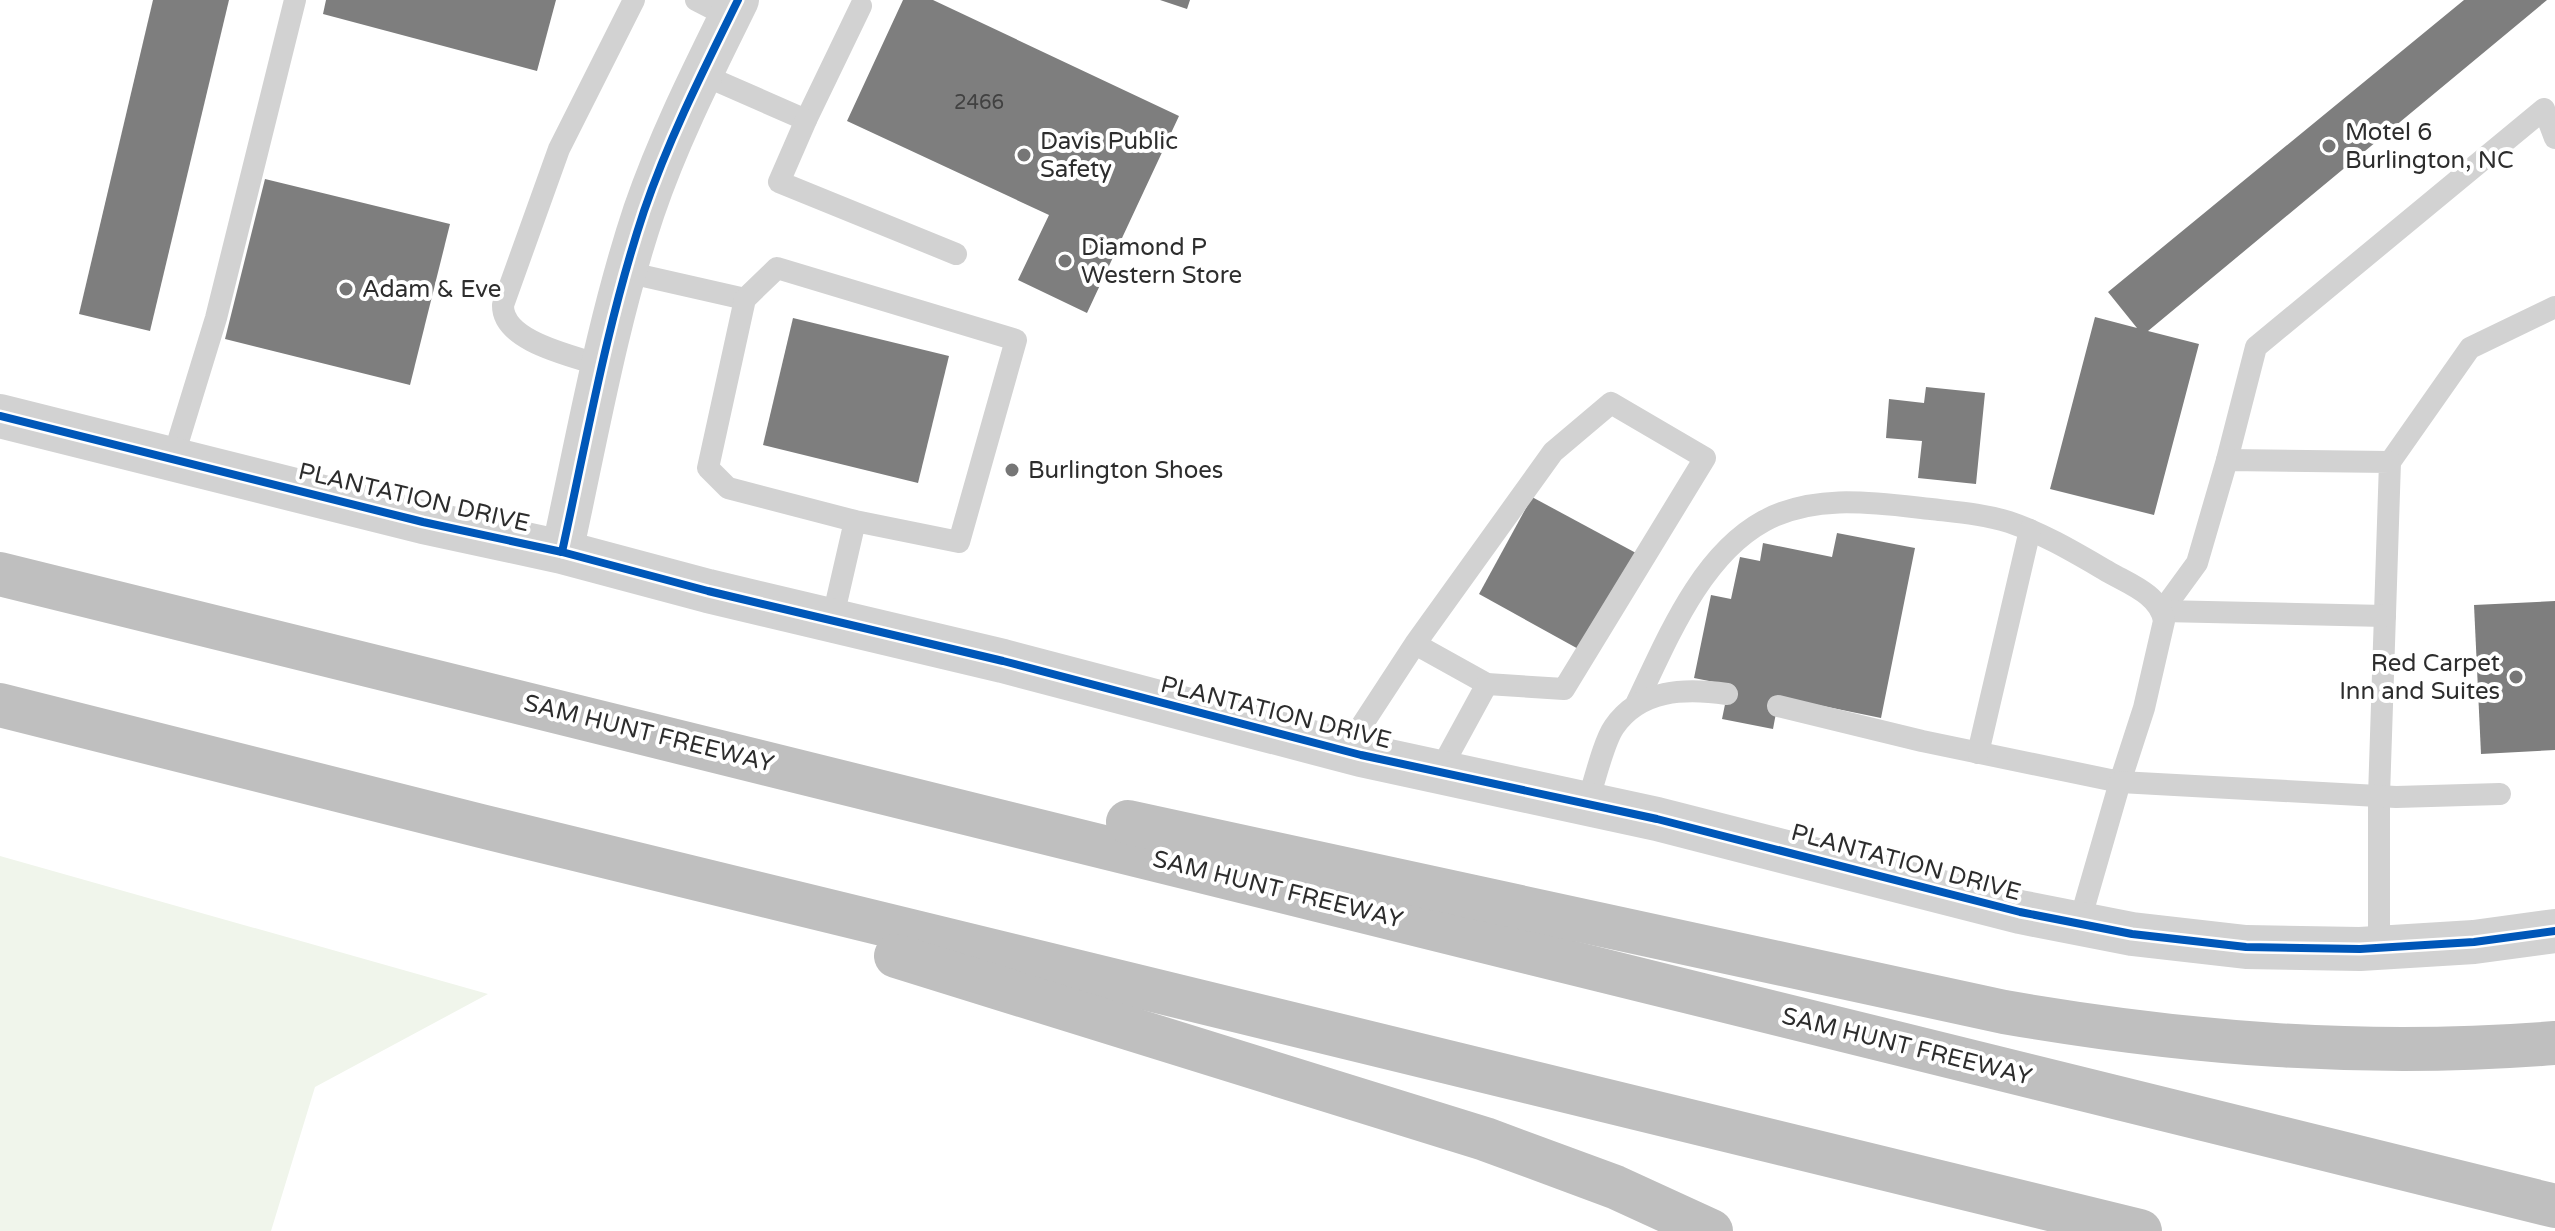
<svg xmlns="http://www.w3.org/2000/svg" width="2555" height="1231" font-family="'Varela Round',sans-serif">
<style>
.green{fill:#f0f5eb}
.building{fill:#7e7e7e}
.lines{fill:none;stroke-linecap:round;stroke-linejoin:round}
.service{stroke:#d2d2d2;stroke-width:22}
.minor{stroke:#d2d2d2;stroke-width:42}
.tertiary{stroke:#d2d2d2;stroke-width:44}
.motorway{stroke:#bfbfbf;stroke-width:44}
.cycleway-casing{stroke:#fff;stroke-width:13}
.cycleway{stroke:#0057b8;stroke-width:8}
.poi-dot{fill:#767676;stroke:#fff;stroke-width:3}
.labels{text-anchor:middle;stroke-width:8;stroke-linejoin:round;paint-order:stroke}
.number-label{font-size:20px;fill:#414141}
.poi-label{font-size:24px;fill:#2d2d2d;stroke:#fff;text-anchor:start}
.street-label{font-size:24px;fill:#2d2d2d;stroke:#fff}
</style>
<rect width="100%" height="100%" fill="#fff"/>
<polygon class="green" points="0,856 488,994 315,1087 271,1231 0,1231"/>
<g class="building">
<polygon points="153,0 229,0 150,331 79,314"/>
<polygon points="326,0 556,0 537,71 323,14"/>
<polygon points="903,0 933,0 1179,116 1087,313 1018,280 1049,215 847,121"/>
<polygon points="1160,0 1190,0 1187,9"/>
<polygon points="2464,0 2547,0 2148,331 2199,344 2154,515 2050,489 2095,317 2137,328 2108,292"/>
<polygon points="265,179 450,224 410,385 225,339"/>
<polygon points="793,318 949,356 918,483 763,445"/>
<polygon points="1926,387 1985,393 1976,484 1918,478 1922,441 1886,438 1889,399 1924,403"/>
<polygon points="1532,497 1636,553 1582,651 1479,594"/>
<polygon points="1837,533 1915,548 1881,718 1779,697 1773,729 1722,719 1729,685 1694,678 1711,595 1731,599 1740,557 1760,561 1763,543 1832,557"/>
<polygon points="2555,601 2555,750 2481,754 2474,605"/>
</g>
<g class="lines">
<g class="service">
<polyline points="696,0 729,17"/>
<polyline points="701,74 806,120 861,6"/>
<polyline points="806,120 779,182 956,254"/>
<polyline points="626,272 745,299"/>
<path d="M603,366C574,356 502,342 503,305L559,149L634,0"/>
<polyline points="173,458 216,318 295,0"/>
<polyline points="2227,460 2256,347 2544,109 2555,138"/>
<polyline points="2390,462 2470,348 2555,307"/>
<polyline points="2162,611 2197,563 2227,460 2390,462 2379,796 2379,948"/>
<polyline points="2162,611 2385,616"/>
<polyline points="832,621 855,521 959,542 1016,340 777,268 745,299 708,468 728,488 855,521"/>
<path d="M1637,702C1667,640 1700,556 1764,521C1815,493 1876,503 1931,509C1957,512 1984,514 2009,522C2045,534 2079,555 2112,574C2132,585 2160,596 2164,621L2144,708L2120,782L1922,741L1778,706"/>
<polyline points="1345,751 1415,644 1553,452 1611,403 1705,458 1564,689 1487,684 1415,644"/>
<polyline points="1978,753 2030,530"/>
<polyline points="1439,772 1487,684"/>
<path d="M1587,804C1594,784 1603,743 1614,727C1640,689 1685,688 1727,694"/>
<polyline points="2079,924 2120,782 2396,797 2500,794"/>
</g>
<path class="minor" d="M562,552C587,438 607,322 644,211C669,138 704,69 738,0"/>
<polyline class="tertiary" points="0,416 423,522 562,552 708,591 1003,661 1361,755 1657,819 2020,912 2132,934 2246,947 2360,949 2474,942 2555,931"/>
<g class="motorway">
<polyline points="0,574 2555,1206"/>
<polyline points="0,705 481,826 2140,1231"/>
<path d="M1128,822L2004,1012C2190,1044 2366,1058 2555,1043"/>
<polyline points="896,956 1485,1139 1615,1187 1711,1231"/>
</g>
<defs>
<g id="cycleway">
<polyline points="0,416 423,522 562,552 708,591 1003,661 1361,755 1657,819 2020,912 2132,934 2246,947 2360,949 2474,942 2555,931"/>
<path d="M562,552C587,438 607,322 644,211C669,138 704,69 738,0"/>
</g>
</defs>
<use href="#cycleway" class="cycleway-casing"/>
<use href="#cycleway" class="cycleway"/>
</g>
<g class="poi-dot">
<circle cx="2329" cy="146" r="8"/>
<circle cx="1024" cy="155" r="8"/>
<circle cx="1065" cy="261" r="8"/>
<circle cx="346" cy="289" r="8"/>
<circle cx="1012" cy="470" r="8"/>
<circle cx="2516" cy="677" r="8"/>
</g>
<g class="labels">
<g class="number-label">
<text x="979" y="109">2466</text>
</g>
<g class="poi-label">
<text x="2345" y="140">Motel 6<tspan x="2345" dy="28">Burlington, NC</tspan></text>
<text x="1040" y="149">Davis Public<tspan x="1040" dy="28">Safety</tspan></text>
<text x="1081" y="255">Diamond P<tspan x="1081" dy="28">Western Store</tspan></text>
<text x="362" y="297">Adam &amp; Eve</text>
<text x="1028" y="478">Burlington Shoes</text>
<text x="2500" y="671" text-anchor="end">Red Carpet<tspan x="2500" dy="28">Inn and Suites</tspan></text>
</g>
<g class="street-label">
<text transform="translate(414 497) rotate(13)" y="8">PLANTATION DRIVE</text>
<text transform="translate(1276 712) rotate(14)" y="8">PLANTATION DRIVE</text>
<text transform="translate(649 733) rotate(14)" y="8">SAM HUNT FREEWAY</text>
<text transform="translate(1906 862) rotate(15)" y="8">PLANTATION DRIVE</text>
<text transform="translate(1278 889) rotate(14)" y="8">SAM HUNT FREEWAY</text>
<text transform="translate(1907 1046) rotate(14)" y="8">SAM HUNT FREEWAY</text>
</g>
</g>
</svg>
